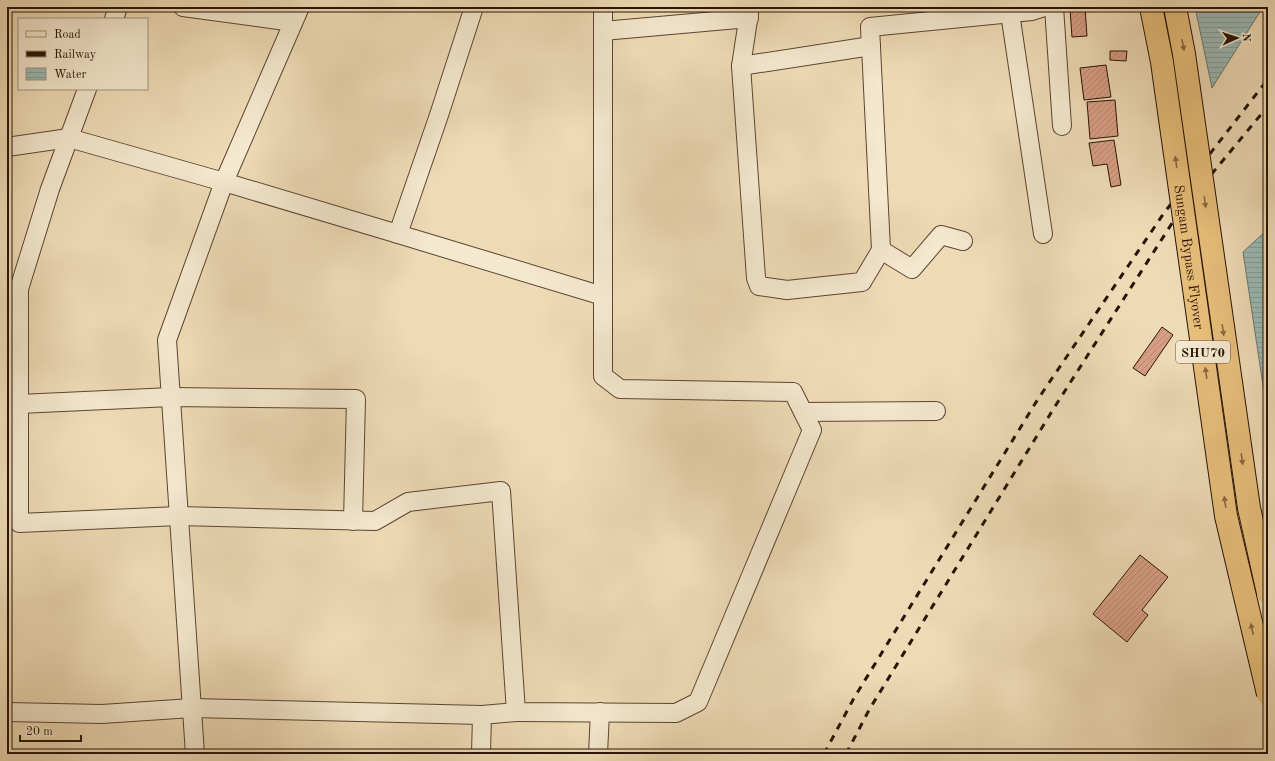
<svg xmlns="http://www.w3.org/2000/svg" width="1275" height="761" font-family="'Old Standard TT',serif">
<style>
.water{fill:url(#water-rules);stroke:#6d776f}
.building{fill:url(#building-hatch);stroke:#281407}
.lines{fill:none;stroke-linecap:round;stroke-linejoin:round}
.street-casing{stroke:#5a4632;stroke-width:20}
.street{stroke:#f4e8cf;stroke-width:18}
.rail{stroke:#281407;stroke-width:3;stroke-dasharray:7 7;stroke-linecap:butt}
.primary-bridge-casing{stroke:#281407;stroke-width:24;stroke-linecap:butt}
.primary-bridge{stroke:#e7be7a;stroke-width:22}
.oneway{fill:#886940}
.labels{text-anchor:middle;stroke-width:3.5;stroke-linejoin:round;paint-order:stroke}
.shield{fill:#f4e8cf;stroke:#655443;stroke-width:1}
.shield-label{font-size:13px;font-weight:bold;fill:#281407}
.street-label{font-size:14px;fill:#281407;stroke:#f4e8cf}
</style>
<defs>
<pattern id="water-rules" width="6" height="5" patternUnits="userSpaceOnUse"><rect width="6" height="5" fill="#9bb9b5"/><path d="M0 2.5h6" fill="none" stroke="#869e9a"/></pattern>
<pattern id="building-hatch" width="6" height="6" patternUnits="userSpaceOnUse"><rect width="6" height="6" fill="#d89f85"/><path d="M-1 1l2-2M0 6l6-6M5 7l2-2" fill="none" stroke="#b98871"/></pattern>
</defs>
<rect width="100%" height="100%" fill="#eedbb5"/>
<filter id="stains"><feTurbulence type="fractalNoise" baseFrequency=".005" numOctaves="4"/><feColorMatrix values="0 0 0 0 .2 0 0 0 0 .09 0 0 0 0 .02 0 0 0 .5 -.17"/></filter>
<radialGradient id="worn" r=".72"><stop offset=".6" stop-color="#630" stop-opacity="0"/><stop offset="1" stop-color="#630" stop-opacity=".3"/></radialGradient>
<g class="water">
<polygon points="1195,7 1263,7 1212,88"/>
<polygon points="1268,229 1268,419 1243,252"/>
</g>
<g class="building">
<polygon points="1085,8 1087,36 1072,37 1070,9"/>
<polygon points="1110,51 1127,51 1126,61 1110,60"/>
<polygon points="1106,65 1111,97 1084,100 1080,68"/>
<polygon points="1115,100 1118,136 1090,139 1087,102"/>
<polygon points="1114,140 1121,185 1111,187 1107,164 1093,166 1089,143"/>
<polygon points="1162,327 1173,335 1145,376 1133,368"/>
<polygon points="1140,555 1168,577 1142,610 1148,615 1127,642 1093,614"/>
</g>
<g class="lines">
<defs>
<g id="street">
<polyline points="183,7 293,22"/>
<polyline points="474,7 439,115 398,234 603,296"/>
<polyline points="750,7 741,66 756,278 759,286 787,290 862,282 881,250 870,27 1032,11 1044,7"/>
<polyline points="1054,7 1062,126"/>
<polyline points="1010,13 1043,234"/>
<polyline points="114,19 118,7"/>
<polyline points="603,31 749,18"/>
<polyline points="741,66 871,46"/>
<polyline points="87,89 50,189 19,289 19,523 179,516 375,521 408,502 501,491 516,712 676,713 698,702 812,430 793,392 620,389 603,376 603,7"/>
<polyline points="7,147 69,138 224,182 300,7"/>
<polyline points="881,250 912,269 941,235 963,241"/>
<polyline points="19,404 171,397 356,399 353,521"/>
<polyline points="803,412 936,411"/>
<polyline points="7,712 102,714 192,708 482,715"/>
<polyline points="195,754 167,340 224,182 398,234"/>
<polyline points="481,754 482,715 516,712"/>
<polyline points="598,754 600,712"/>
</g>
</defs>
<use href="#street" class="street-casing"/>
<use href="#street" class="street"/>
<g class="rail">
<polyline points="824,754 854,698 1038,399 1164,213 1268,79"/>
<polyline points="846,754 869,710 1054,408 1176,217 1268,106"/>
</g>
<defs>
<g id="primary-bridge">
<path id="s1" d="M1151,7L1162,62L1226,516L1268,694"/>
<polyline points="1175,7 1184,54 1249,508 1268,593"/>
</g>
</defs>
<use href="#primary-bridge" class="primary-bridge-casing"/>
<use href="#primary-bridge" class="primary-bridge"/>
</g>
<defs><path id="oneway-solid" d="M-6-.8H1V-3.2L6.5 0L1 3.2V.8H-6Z"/></defs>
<g class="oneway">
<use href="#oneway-solid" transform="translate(1183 45) rotate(79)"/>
<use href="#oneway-solid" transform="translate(1176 162) rotate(-98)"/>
<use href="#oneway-solid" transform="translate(1205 202) rotate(82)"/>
<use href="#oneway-solid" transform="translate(1223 330) rotate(82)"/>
<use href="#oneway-solid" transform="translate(1206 373) rotate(-98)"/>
<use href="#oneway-solid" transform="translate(1242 459) rotate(82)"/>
<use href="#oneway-solid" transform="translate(1225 502) rotate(-98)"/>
<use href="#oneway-solid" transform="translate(1252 629) rotate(-103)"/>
</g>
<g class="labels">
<rect class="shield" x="1176" y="341" width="54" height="22" rx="3"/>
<g class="shield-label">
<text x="1203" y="357">SHU70</text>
</g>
<g class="street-label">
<text dy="5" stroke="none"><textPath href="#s1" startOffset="253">Sungam Bypass Flyover</textPath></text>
</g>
</g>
<rect width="1275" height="761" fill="none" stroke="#eedbb5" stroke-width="24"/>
<rect x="8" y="8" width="1259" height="745" fill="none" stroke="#281407" stroke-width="2"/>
<rect x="12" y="12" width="1251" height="737" fill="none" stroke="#281407"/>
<rect x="18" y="18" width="130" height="72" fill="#f4e8cf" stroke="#a2937f"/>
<rect x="26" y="31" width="20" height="6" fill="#f4e8cf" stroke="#a2937f"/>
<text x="54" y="38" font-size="12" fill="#281407">Road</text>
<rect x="26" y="51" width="20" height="6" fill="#281407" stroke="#a2937f"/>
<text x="54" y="58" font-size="12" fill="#281407">Railway</text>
<rect x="26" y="68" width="20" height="12" fill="url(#water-rules)" stroke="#a2937f"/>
<text x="54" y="78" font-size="12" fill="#281407">Water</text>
<g transform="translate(1237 38) rotate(87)" stroke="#f4e8cf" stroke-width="3" paint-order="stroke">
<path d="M0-3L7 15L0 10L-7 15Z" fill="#281407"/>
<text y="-6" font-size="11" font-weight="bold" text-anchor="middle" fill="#281407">N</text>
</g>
<path d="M20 735v6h61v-6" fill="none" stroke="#281407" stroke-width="2"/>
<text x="26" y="735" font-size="12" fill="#281407" stroke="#f4e8cf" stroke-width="3" paint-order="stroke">20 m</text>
<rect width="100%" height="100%" filter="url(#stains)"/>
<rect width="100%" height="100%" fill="url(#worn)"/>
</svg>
